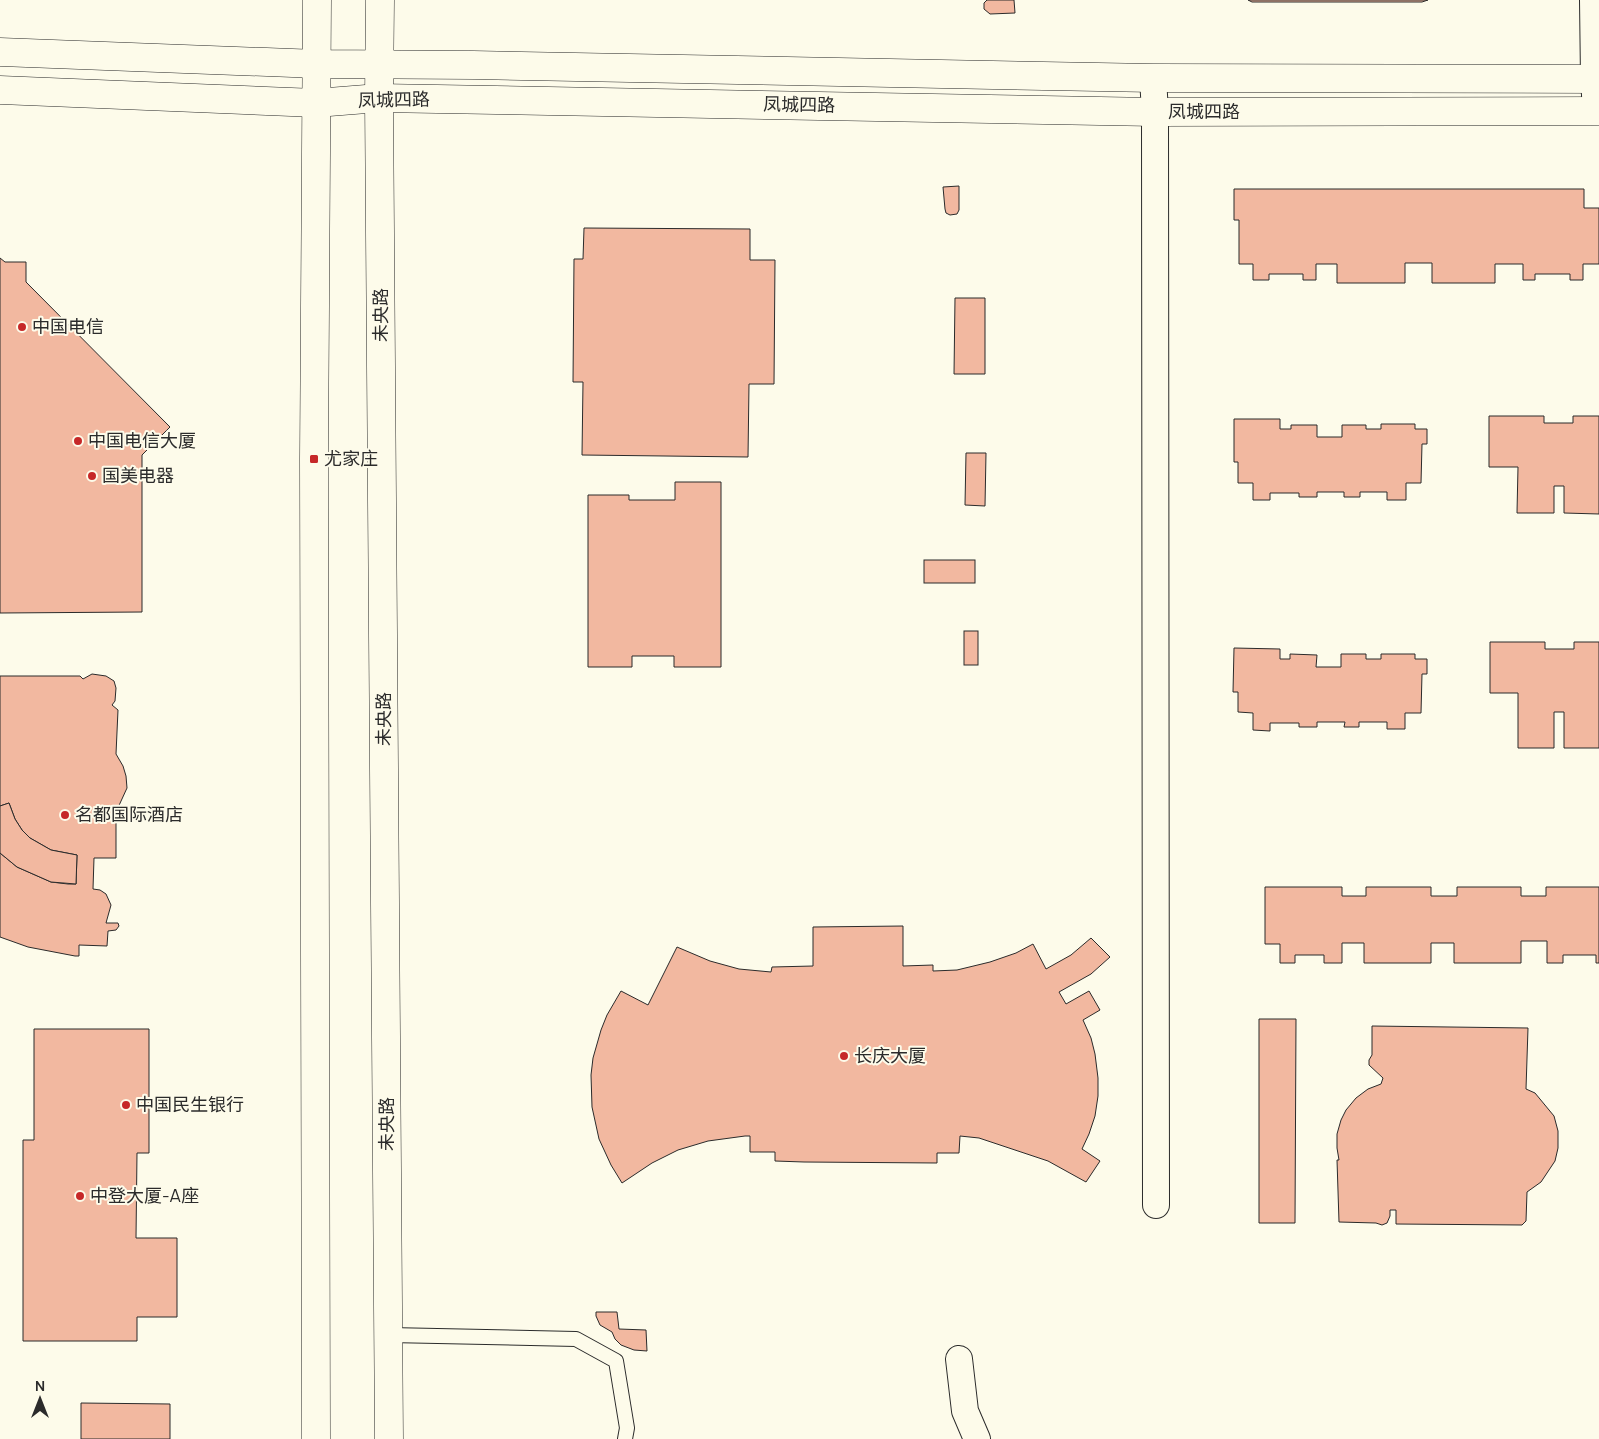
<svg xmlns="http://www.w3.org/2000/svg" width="1599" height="1439" font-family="Manrope,'Noto Sans SC',sans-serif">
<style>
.building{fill:#f2b8a0;stroke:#2b2b2b}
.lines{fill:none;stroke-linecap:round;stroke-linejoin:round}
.lane-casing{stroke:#2b2b2b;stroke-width:16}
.street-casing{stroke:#2b2b2b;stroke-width:28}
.secondary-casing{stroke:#2b2b2b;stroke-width:29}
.primary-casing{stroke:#2b2b2b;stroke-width:29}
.lane{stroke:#fdfbea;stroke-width:14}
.street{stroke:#fdfbea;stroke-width:26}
.secondary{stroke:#fdfbea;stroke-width:28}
.primary{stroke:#fdfbea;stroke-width:28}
.poi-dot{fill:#c62828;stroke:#fdfbea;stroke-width:2}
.labels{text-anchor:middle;stroke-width:4;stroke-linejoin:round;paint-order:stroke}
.street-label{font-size:18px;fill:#2b2b2b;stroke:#fdfbea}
.poi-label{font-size:18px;fill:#2b2b2b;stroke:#fdfbea;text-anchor:start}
</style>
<rect width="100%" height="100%" fill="#fdfbea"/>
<g class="building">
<polygon points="987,0 1014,0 1015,13 990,14 984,9 984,3"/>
<polygon points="1248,0 1428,0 1422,2 1252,2"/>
<polygon points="959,186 959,210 957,214 950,215 946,213 945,209 943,187"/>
<polygon points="1234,189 1584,189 1584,208 1599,208 1599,264 1583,264 1583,280 1570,280 1570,274 1535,274 1535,280 1523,280 1523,264 1495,264 1495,283 1432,283 1432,263 1405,263 1405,283 1337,283 1337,264 1316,264 1316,280 1303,280 1303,274 1269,274 1269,280 1253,280 1253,264 1239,264 1239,220 1234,220"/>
<polygon points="584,228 750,229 750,260 775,260 774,384 749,384 748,457 582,455 583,382 573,382 574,259 583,259"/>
<polygon points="0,258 5,262 26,262 26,282 170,427 142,455 142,612 0,613"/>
<polygon points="955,298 985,298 985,374 954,374"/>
<polygon points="1489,416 1544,416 1544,423 1573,423 1573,416 1599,416 1599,514 1564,513 1564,486 1554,486 1554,513 1517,513 1518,467 1489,467"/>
<polygon points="1234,419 1280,419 1280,429 1291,429 1291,425 1317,425 1317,437 1342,437 1342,425 1366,425 1366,429 1381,429 1381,424 1415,424 1415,429 1427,429 1427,444 1422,444 1421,483 1406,483 1406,500 1387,500 1387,492 1360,492 1360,497 1344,497 1344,492 1317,492 1317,497 1299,497 1299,493 1270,493 1270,500 1253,500 1253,483 1238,483 1238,462 1234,462"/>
<polygon points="966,453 986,453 985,506 965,505"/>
<polygon points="675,482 721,482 721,667 674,667 674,656 632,656 632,667 588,667 588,495 629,495 629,500 675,500"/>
<rect x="924" y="560" width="51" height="23"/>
<rect x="964" y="631" width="14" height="34"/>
<polygon points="1490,642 1545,642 1545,649 1574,649 1574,642 1599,642 1599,748 1564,748 1564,712 1554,712 1554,748 1518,748 1518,693 1490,693"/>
<polygon points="1234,648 1280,649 1280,659 1290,659 1290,654 1317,655 1316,667 1341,667 1341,654 1366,654 1366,659 1381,659 1381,654 1415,654 1415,659 1427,659 1427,674 1422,674 1421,713 1405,713 1405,729 1387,729 1387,722 1359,722 1359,727 1344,727 1345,722 1317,722 1317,727 1299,727 1299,723 1270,723 1270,731 1253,730 1253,713 1238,712 1238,692 1233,692"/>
<polygon points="92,674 106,676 114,681 116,688 115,701 112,705 118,710 116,754 123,766 126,776 127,788 116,812 116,858 94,858 93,889 100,890 106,894 111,905 106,923 118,923 119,926 116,930 108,931 107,946 79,945 79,956 75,956 28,947 0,937 0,853 17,867 51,882 68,884 76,884 77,855 51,850 30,838 22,830 15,819 9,803 0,806 0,676 80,676 83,679"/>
<polygon points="9,803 15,819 22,830 30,838 51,850 77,855 76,884 51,882 17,867 0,853 0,806"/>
<polygon points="1265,887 1342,887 1342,896 1366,896 1366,887 1431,887 1431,896 1457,896 1457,887 1521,887 1521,896 1546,896 1546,887 1599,887 1599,963 1596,963 1596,955 1563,955 1563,963 1547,963 1547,941 1521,941 1521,963 1454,963 1454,943 1431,943 1431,963 1364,963 1364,943 1342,943 1342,963 1324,963 1324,955 1295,955 1295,963 1280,963 1280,944 1265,944"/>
<polygon points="903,926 903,966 933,965 933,971 957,970 990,962 1016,953 1033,944 1046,969 1071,955 1091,938 1110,957 1091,974 1059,992 1066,1004 1089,991 1100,1010 1083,1020 1091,1038 1095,1054 1098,1078 1098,1096 1095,1116 1089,1134 1082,1149 1100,1161 1086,1182 1048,1161 979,1138 960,1136 959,1153 937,1153 937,1163 804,1162 775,1161 775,1152 750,1152 750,1136 745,1136 708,1141 678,1150 652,1163 622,1183 611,1165 599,1139 592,1107 591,1075 593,1058 601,1030 607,1015 621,991 648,1005 677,947 710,961 739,969 771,972 772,967 813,966 813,927"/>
<polygon points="1259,1019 1296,1019 1295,1223 1259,1223"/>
<polygon points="1372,1026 1528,1028 1526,1089 1535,1093 1554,1116 1558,1131 1558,1148 1555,1161 1541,1182 1527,1192 1526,1221 1522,1225 1396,1224 1396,1210 1390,1210 1390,1216 1387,1223 1382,1225 1376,1223 1339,1222 1337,1160 1339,1160 1337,1148 1337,1134 1341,1120 1346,1110 1356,1098 1368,1089 1381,1084 1383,1078 1369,1065 1369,1060 1372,1055"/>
<polygon points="34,1029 149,1029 149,1153 137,1153 136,1238 177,1238 177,1317 137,1317 137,1341 23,1341 23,1140 34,1140"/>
<polygon points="596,1312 617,1312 619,1329 646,1330 647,1351 634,1350 621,1345 615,1339 612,1332 600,1325 596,1316"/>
<polygon points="81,1403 170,1404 170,1439 81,1439"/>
</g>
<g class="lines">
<defs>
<polyline id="lane" points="389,1335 576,1339 616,1361 627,1428 625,1439"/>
<g id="street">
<polyline points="1593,0 1594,79 1596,111"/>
<polyline points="1153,78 1155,112 1156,1205"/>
<polyline points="959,1359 965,1411 977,1439"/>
</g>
<g id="secondary">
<polyline points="0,52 318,64 473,65 1153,78 1599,79"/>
<polyline points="0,90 316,103 379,98 1155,112 1599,111"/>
</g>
<g id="primary">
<polyline points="380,0 379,98 389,1439"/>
<polyline points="316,1439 314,459 317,0"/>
</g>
</defs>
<use href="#lane" class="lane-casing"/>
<use href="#street" class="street-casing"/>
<use href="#secondary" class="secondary-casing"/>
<use href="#primary" class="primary-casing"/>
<use href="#lane" class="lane"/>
<use href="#street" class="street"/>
<use href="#secondary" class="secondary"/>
<use href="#primary" class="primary"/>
</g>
<g class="poi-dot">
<circle cx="22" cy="327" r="5"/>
<circle cx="78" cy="441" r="5"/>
<rect x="309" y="454" width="10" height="10" rx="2.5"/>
<circle cx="92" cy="476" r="5"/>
<circle cx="65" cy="815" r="5"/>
<circle cx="844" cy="1056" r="5"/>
<circle cx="126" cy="1105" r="5"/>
<circle cx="80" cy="1196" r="5"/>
</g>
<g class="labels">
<g class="street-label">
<text transform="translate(394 100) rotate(-1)" y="6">凤城四路</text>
<text transform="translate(799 105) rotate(1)" y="6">凤城四路</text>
<text x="1204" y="118">凤城四路</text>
<text transform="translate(381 315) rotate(-90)" y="6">未央路</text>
<text transform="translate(384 719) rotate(-90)" y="6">未央路</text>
<text transform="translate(387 1124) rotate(-90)" y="6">未央路</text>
</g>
<g class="poi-label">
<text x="32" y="333">中国电信</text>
<text x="88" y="447">中国电信大厦</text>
<text x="324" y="465">尤家庄</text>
<text x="102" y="482">国美电器</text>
<text x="75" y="821">名都国际酒店</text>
<text x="854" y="1062">长庆大厦</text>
<text x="136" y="1111">中国民生银行</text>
<text x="90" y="1202">中登大厦-A座</text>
</g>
</g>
<g transform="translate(40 1399)" stroke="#fdfbea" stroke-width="4" paint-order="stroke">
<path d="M0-4L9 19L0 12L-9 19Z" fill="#2b2b2b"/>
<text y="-8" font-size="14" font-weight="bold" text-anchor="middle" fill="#2b2b2b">N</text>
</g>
</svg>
